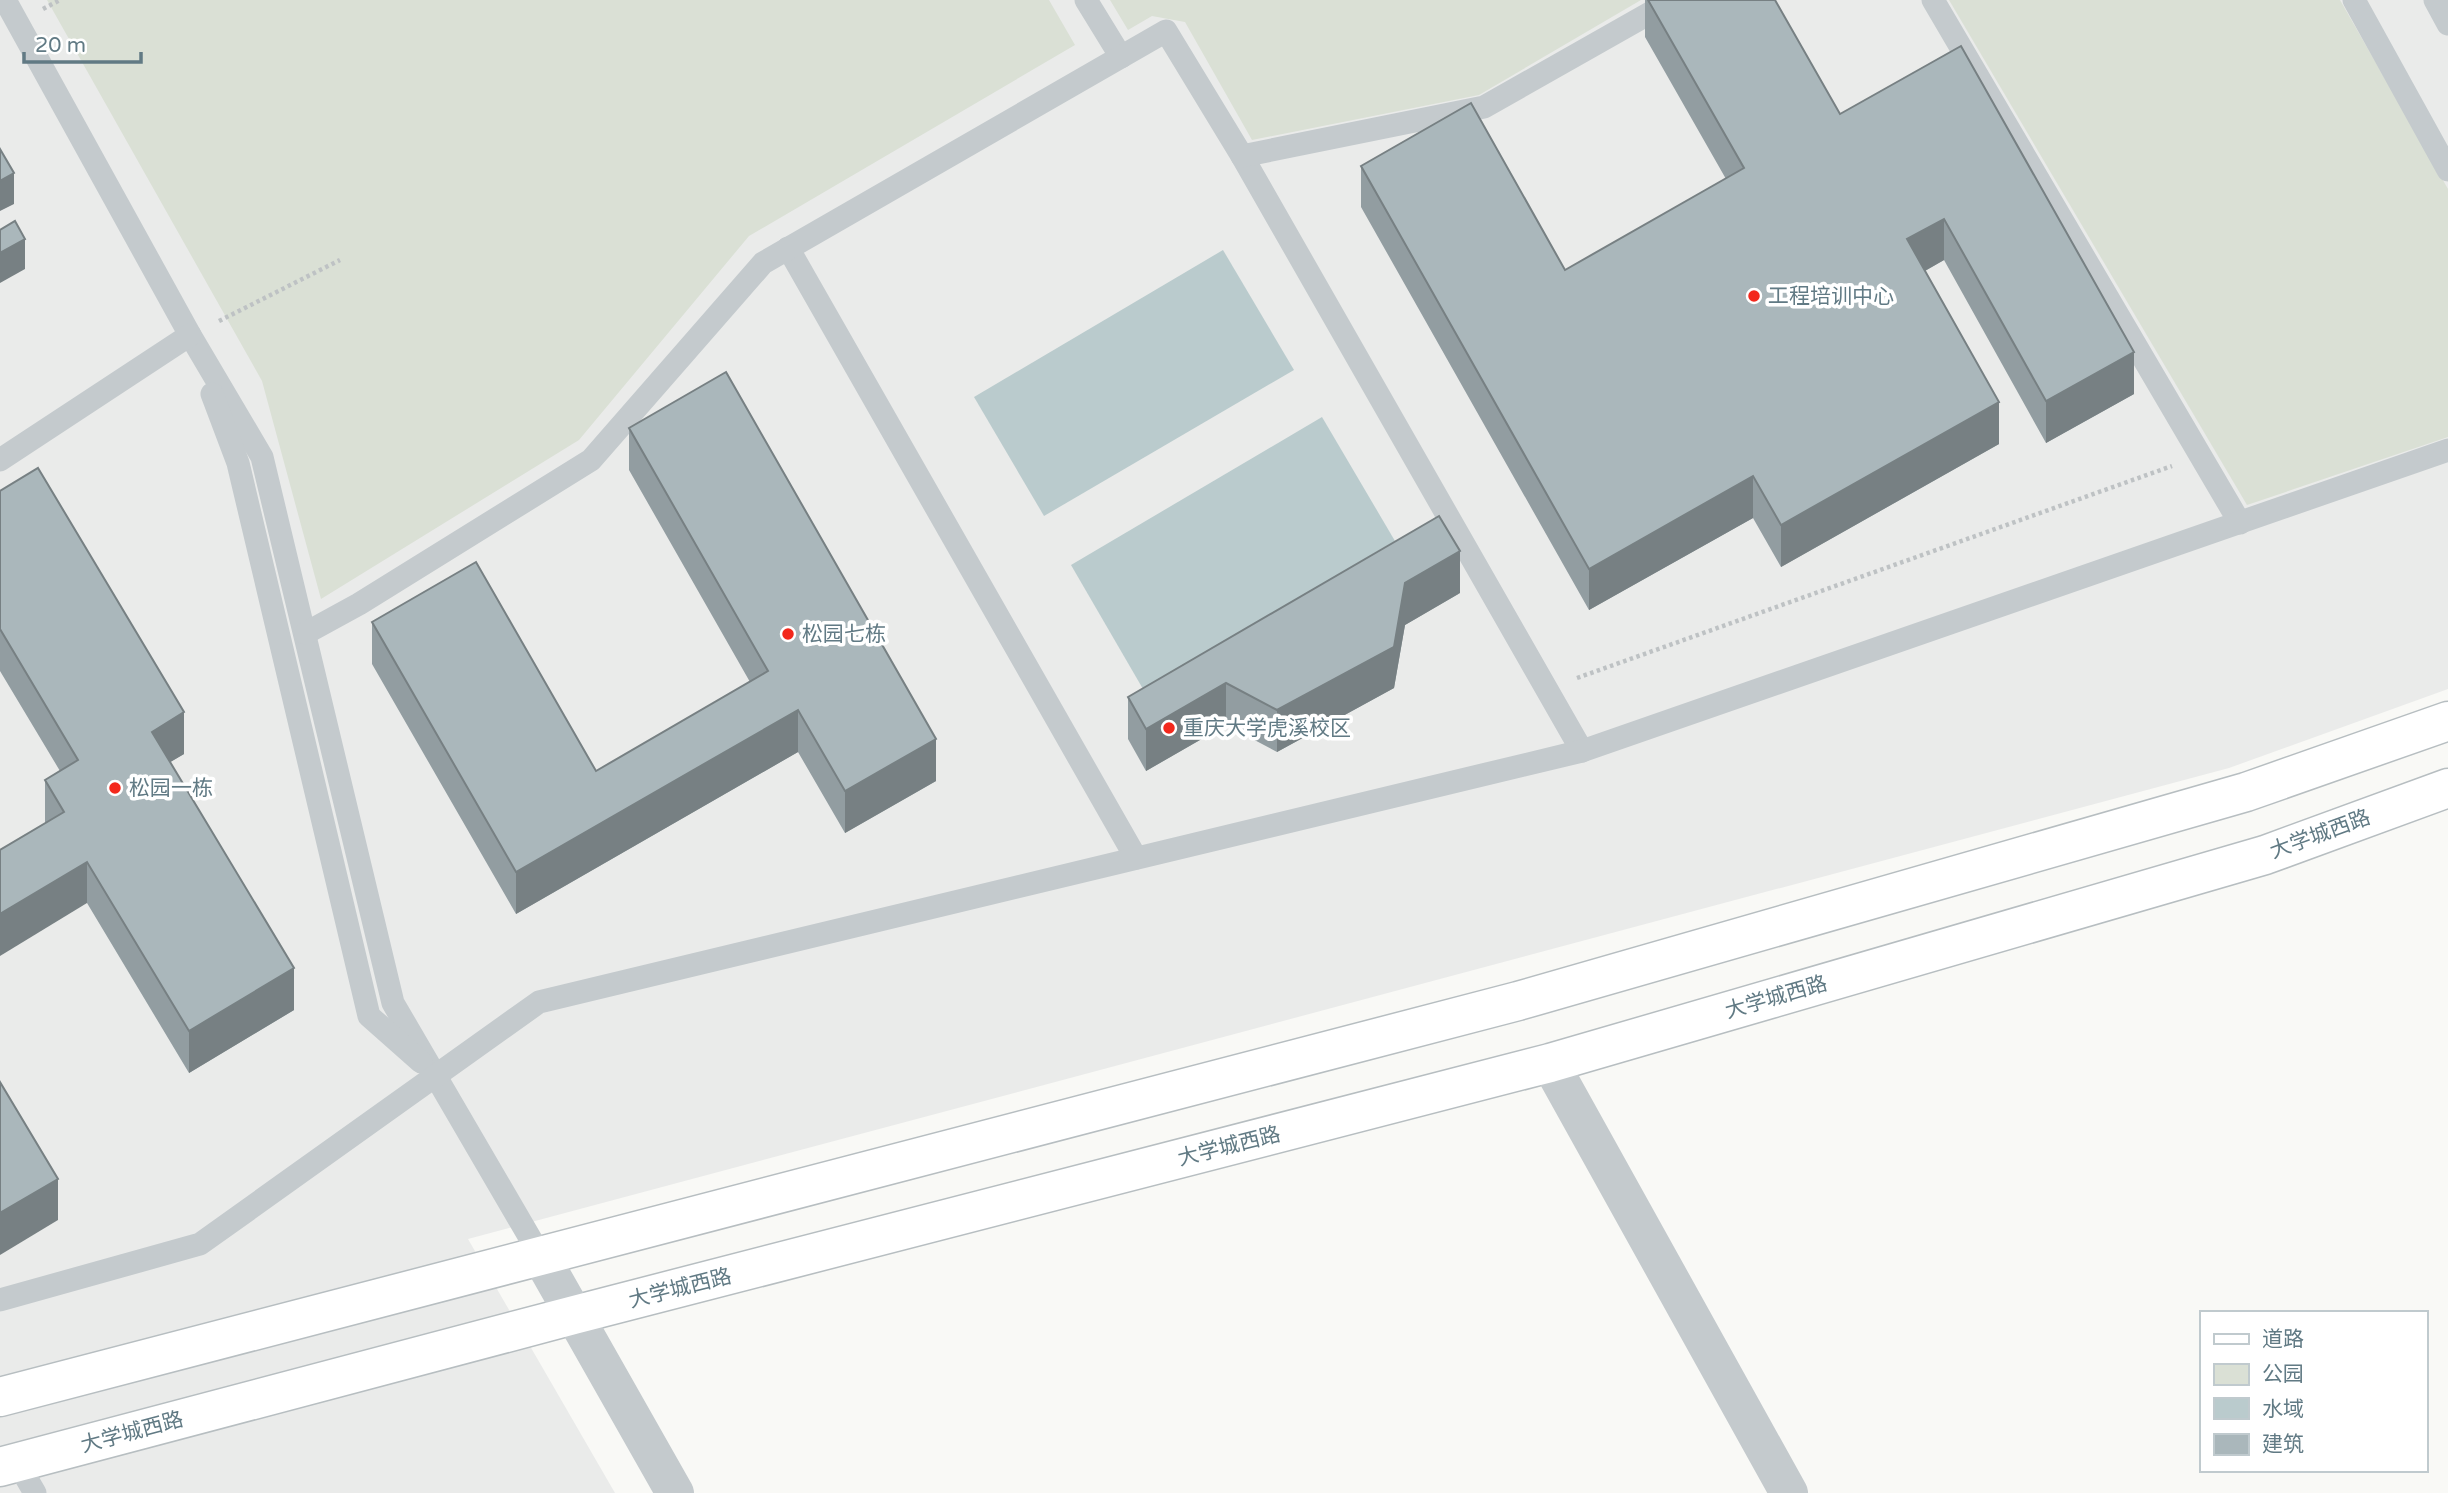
<svg xmlns="http://www.w3.org/2000/svg" width="2448" height="1493" font-family="'Varela Round','Noto Sans SC',sans-serif">
<style>
.built{fill:#eaebea}
.green{fill:#dae0d5}
.water{fill:#bacbcd}
.lines{fill:none;stroke-linecap:round;stroke-linejoin:round}
.primary-casing{stroke:#b7bec1;stroke-width:41}
.path{stroke:#bec2c4;stroke-width:4.5;stroke-dasharray:3.5 3.5;stroke-linecap:butt}
.service{stroke:#c4cacd;stroke-width:23}
.minor{stroke:#c4cacd;stroke-width:38}
.primary{stroke:#fff;stroke-width:38}
.wall{fill:#929da1}
.shaded-wall{fill:#778083}
.building{fill:#aab7bb;stroke:#778083;stroke-width:2}
.poi-dot{fill:#f3281c;stroke:#fff;stroke-width:2.5}
.labels{text-anchor:middle;stroke-width:7;stroke-linejoin:round;paint-order:stroke}
.poi-label{font-size:21px;fill:#617a84;stroke:#fff;text-anchor:start}
.street-label{font-size:21px;fill:#617a84;stroke:#fff}
</style>
<rect width="100%" height="100%" fill="#f9f9f6"/>
<polygon class="built" points="0,0 2448,0 2448,689 2229,768 468,1239 615,1493 0,1493"/>
<g class="green">
<polygon points="47,0 1049,0 1075,45 749,236 579,440 321,599 262,381"/>
<polygon points="1110,0 1641,0 1479,95 1252,140 1185,22 1152,16 1128,30"/>
<polygon points="1949,0 2340,0 2448,189 2448,437 2247,505"/>
</g>
<g class="water">
<polygon points="1223,250 1294,370 1044,516 974,397"/>
<polygon points="1322,417 1395,541 1143,689 1071,565"/>
</g>
<g class="lines">
<defs>
<g id="primary">
<polyline points="0,1397 1518,1001 2246,792 2448,721"/>
<polyline points="0,1467 574,1315 1550,1063 2265,855 2448,788"/>
</g>
</defs>
<use href="#primary" class="primary-casing"/>
<g class="path">
<polyline points="43,9 60,0"/>
<polyline points="219,321 340,260"/>
<polyline points="1577,678 2172,466"/>
</g>
<g class="service">
<polyline points="5,0 190,335 262,457 393,1003 540,1255"/>
<polyline points="1086,0 1121,57"/>
<polyline points="1933,0 2240,523"/>
<polyline points="2354,0 2448,170"/>
<polyline points="2435,0 2448,24"/>
<polyline points="1242,156 1582,751"/>
<polyline points="788,248 1136,858"/>
<polyline points="212,394 238,463 369,1016 421,1062"/>
<polyline points="0,460 190,335"/>
<polyline points="306,633 359,604 591,460 763,263 1166,31 1242,156 1484,107 1673,0"/>
<polyline points="0,1300 200,1244 539,1002 1582,751 2448,450"/>
<polyline points="17,1462 35,1493"/>
</g>
<g class="minor">
<polyline points="1550,1063 1789,1493"/>
<polyline points="540,1255 675,1493"/>
</g>
<use href="#primary" class="primary"/>
</g>
<g class="wall">
<polygon points="1645,0 1775,0 1840,114 2134,394 2046,443 1944,260 1925,271 1999,444 1781,567 1753,518 1589,610 1361,207 1361,166 1565,270 1726,179 1645,37"/>
<polygon points="629,428 936,781 845,833 798,752 516,914 372,664 372,622 596,771 750,682 629,470"/>
<polygon points="0,491 184,754 170,762 294,1010 189,1073 87,903 45,822 45,780 60,771 0,671"/>
<polygon points="1460,593 1405,625 1394,688 1277,752 1226,725 1146,771 1128,739 1128,697"/>
</g>
<g class="shaded-wall">
<polygon points="14,173 14,204 0,211 0,181"/>
<polygon points="1944,219 1944,260 1907,281 1907,239"/>
<polygon points="25,239 25,269 0,283 0,253"/>
<polygon points="2134,352 2134,394 2046,443 2046,401"/>
<polygon points="1999,402 1999,444 1781,567 1781,525"/>
<polygon points="1753,476 1753,518 1589,610 1589,569"/>
<polygon points="1460,551 1460,593 1405,625 1394,688 1277,752 1277,710 1405,583"/>
<polygon points="1226,683 1226,725 1146,771 1146,729"/>
<polygon points="798,710 798,752 516,914 516,872"/>
<polygon points="184,712 184,754 152,773 152,732"/>
<polygon points="936,739 936,781 845,833 845,791"/>
<polygon points="87,862 87,903 0,956 0,914"/>
<polygon points="294,968 294,1010 189,1073 189,1031"/>
<polygon points="58,1179 58,1220 0,1255 0,1213"/>
</g>
<g class="building">
<polygon points="1648,0 1775,0 1840,114 1961,46 2134,352 2046,401 1944,219 1907,239 1999,402 1781,525 1753,476 1589,569 1361,166 1471,103 1565,270 1744,168"/>
<polygon points="0,149 14,173 0,181"/>
<polygon points="15,221 25,239 0,253 0,230"/>
<polygon points="726,372 936,739 845,791 798,710 516,872 372,622 476,562 596,771 768,671 629,428"/>
<polygon points="38,468 184,712 152,732 294,968 189,1031 87,862 0,914 0,850 64,812 45,780 78,760 0,629 0,491"/>
<polygon points="1439,516 1460,551 1405,583 1394,647 1277,710 1226,683 1146,729 1128,697"/>
<polygon points="0,1082 58,1179 0,1213"/>
</g>
<g class="poi-dot">
<circle cx="1754" cy="296" r="7"/>
<circle cx="788" cy="634" r="7"/>
<circle cx="1169" cy="728" r="7"/>
<circle cx="115" cy="788" r="7"/>
</g>
<g class="labels">
<g class="poi-label">
<text x="1768" y="303">工程培训中心</text>
<text x="802" y="641">松园七栋</text>
<text x="1183" y="735">重庆大学虎溪校区</text>
<text x="129" y="795">松园一栋</text>
</g>
<g class="street-label">
<text transform="translate(2320 834) rotate(-20)" y="7">大学城西路</text>
<text transform="translate(1776 997) rotate(-16)" y="7">大学城西路</text>
<text transform="translate(1229 1146) rotate(-14)" y="7">大学城西路</text>
<text transform="translate(680 1288) rotate(-14)" y="7">大学城西路</text>
<text transform="translate(132 1432) rotate(-15)" y="7">大学城西路</text>
</g>
</g>
<rect x="2200" y="1311" width="228" height="161" fill="#ffffff" stroke="#c0cace" stroke-width="2"/>
<rect x="2214" y="1334" width="35" height="10" fill="#ffffff" stroke="#c0cace" stroke-width="2"/>
<text x="2262" y="1346" font-size="21" fill="#617a84">道路</text>
<rect x="2214" y="1364" width="35" height="21" fill="#dae0d5" stroke="#c0cace" stroke-width="2"/>
<text x="2262" y="1381" font-size="21" fill="#617a84">公园</text>
<rect x="2214" y="1398" width="35" height="21" fill="#bacbcd" stroke="#c0cace" stroke-width="2"/>
<text x="2262" y="1416" font-size="21" fill="#617a84">水域</text>
<rect x="2214" y="1434" width="35" height="21" fill="#aab7bb" stroke="#c0cace" stroke-width="2"/>
<text x="2262" y="1451" font-size="21" fill="#617a84">建筑</text>
<path d="M24 52v10h117v-10" fill="none" stroke="#617a84" stroke-width="3.5"/>
<text x="35" y="52" font-size="21" fill="#617a84" stroke="#ffffff" stroke-width="5" paint-order="stroke">20 m</text>
</svg>
